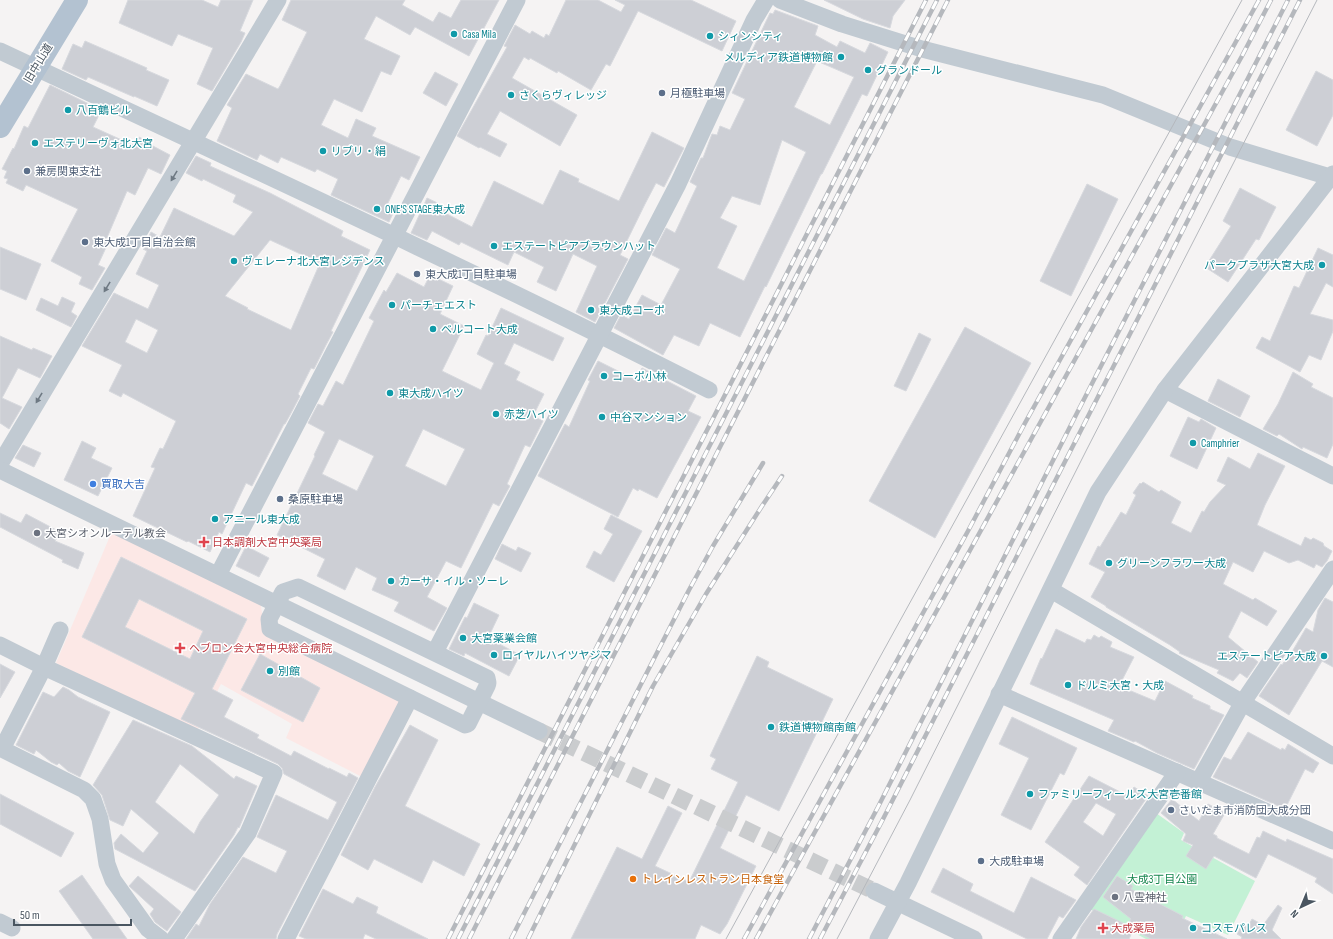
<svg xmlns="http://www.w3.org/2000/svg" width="1333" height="939" font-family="'Sofia Sans Condensed','Noto Sans JP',sans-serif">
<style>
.medical{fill:#fce8e6}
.green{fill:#c3f1d5}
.building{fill:#cdcfd5;stroke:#d7d9de;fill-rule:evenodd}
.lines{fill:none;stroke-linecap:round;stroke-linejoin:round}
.minor-tunnel{stroke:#caccce;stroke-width:17;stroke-dasharray:17 8;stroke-linecap:butt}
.minor{stroke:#c1cad2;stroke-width:17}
.major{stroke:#b3c2d1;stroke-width:22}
.tram{stroke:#b5b8bd;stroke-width:1}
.rail-casing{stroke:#b5b8bd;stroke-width:4.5}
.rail{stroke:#fff;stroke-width:3;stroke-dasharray:9;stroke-linecap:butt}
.oneway{fill:#6e7983}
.culture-dot{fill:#0f9aa8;stroke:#fff;stroke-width:1.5}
.service-dot{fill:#5c6f8a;stroke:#fff;stroke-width:1.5}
.shop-dot{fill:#3f7fe0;stroke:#fff;stroke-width:1.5}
.worship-dot{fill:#6b7280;stroke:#fff;stroke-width:1.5}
.health-dot{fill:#e0444e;stroke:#fff;stroke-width:1.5}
.food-dot{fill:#e8710a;stroke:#fff;stroke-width:1.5}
.labels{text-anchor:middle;stroke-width:3;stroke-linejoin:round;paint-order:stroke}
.culture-label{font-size:11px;fill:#0d838f;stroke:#fff;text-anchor:start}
.street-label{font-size:11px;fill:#4a5661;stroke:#fff}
.service-label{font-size:11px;fill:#4e5e75;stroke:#fff;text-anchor:start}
.shop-label{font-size:11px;fill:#366cbe;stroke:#fff;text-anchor:start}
.worship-label{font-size:11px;fill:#5b616d;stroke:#fff;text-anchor:start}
.health-label{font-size:11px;fill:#be3a42;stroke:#fff;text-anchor:start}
.food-label{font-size:11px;fill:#c56008;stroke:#fff;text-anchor:start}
.park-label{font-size:11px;fill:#17864f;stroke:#fff}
</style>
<rect width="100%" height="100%" fill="#f5f3f3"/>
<polygon class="medical" points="113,529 260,600 265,632 404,699 364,778 286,738 292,724 221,684 197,731 56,663"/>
<polygon class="green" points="1156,813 1184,833 1181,840 1255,881 1228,935 1186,916 1175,939 1146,939 1086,907"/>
<g class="building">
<polygon points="128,0 202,0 218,7 221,0 253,0 240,31 245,33 241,42 212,91 197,84 213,48 178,34 172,46 119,23"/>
<polygon points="291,0 405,0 402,5 433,22 439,12 451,18 461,0 499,0 469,56 415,27 410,35 376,16 364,39 400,56 391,75 381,71 362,112 334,99 321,125 348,138 356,119 376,128 372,136 420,157 409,180 401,176 387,205 395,209 389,222 331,195 338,179 317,169 315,172 281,157 278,163 260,154 257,160 217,141 232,108 227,105 246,74 278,89 280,86 307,32 282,20"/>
<polygon points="566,0 598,0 621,12 625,5 615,0 691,0 736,21 722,51 638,11 610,66 606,64 591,90 558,71 557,73 530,58 529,60 524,57 512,78 577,115 560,146 500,111 487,134 507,144 500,157 480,147 479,148 457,136 507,47 504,46 515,25 530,34 532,31 544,38 546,34 549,36"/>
<polygon points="824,0 905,0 893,16 890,28 863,19"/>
<path d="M775,10L818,26L815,35L837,47L840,41L865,53L870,43L888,52L867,96L862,94L822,174H821L766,287L765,286L740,337L710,323L699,346L674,335L663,355L614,328L621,315L629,319L642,295L661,305L680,269L652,255L666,228L675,233L697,186L690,182L701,158H703L712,134L717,135L720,126L730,130L745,99L732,93L770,13L773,14ZM817,61L854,77L830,125L794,107ZM782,140L806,152L744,281L717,268L737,226L720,218L732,196L760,205Z"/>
<polygon points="85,41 147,68 146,70 169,80 157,106 134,96 134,97 88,77 86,80 62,69 73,44 82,48"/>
<polygon points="1316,71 1333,80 1333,115 1317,146 1286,130"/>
<polygon points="435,72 458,84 446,106 423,93"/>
<polygon points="50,85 95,107 92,112 99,115 93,127 135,146 139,137 152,144 151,145 170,155 161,174 148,168 135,195 127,191 106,240 109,241 98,265 105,268 92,290 79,284 82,277 51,261 78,209 26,185 23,191 6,183 8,179 4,178 7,171 2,169 13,148 14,149 24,126 28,128"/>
<polygon points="652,132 684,148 664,187 656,183 645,204 620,255 628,259 595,322 576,312 597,266 573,254 556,291 537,282 544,267 514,252 508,265 461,242 459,245 432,231 427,240 411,233 427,198 448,208 445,213 472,227 494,181 543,205 560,170 579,179 578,182 619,201"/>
<path d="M196,156L211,163L210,166L270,193L343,231L341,236L370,250L331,331L333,332L326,345L314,369L311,368L298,394L300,396L290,415L285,424H284L252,486L246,483L222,534L219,532L210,552L188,541L187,542L133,516L155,468L151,467L160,448L163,449L176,421L123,393L121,397L109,391L122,365L82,346L114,293L148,309L159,285L136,274L147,251L143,249L151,232L160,237L174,208L234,236L253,212L233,202L236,195L203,179L202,181L186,173ZM270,240L320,263L291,330L247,309L248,308L225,296ZM136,319L158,330L147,353L125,342Z"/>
<polygon points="1087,184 1118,199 1071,296 1040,281"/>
<polygon points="1240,188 1276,207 1259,240 1256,239 1228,282 1205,267 1231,226 1223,221"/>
<polygon points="0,247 41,264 26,300 0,289"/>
<polygon points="1318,248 1333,255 1333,287 1326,283 1310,314 1333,320 1333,331 1321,360 1309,355 1300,372 1256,348 1262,337 1270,341 1294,286 1299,288"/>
<path d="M397,273L424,287L430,275L453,286L440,314L464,326L442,371L481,390L494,363L477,354L486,335L488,336L501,308L564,338L553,361L514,343L504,364L520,372L516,380L544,394L533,416L543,421L530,447L525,445L507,484L510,486L499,506L493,503L461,568L446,561L427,597L447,608L434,631L394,611L399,602L372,590L377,578L356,567L345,590L317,576L325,559L277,535L315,456L314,455L325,432L308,423L318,404L323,406L336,381L343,385L374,321L369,318L384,290L386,292ZM423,429L465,449L446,486L405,466ZM339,439L374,456L357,491L322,474Z"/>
<polygon points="62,297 75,303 71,312 77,316 71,327 36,310 41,298 58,306"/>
<polygon points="965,327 1031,363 935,538 869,501"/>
<polygon points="919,333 931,339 906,391 894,386"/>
<polygon points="0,336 32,350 33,348 52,356 40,378 18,368 2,398 22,407 9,429 0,423"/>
<polygon points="598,361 636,380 642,368 696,396 688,411 701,417 657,498 639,489 638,491 633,488 618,517 538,476 565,424 569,427 590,381 588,380"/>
<polygon points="1293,372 1313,384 1311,387 1333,398 1333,444 1327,458 1303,447 1302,449 1279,434 1277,436 1263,429 1278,404"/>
<polygon points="1218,379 1250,396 1240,417 1208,401"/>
<polygon points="1188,417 1199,422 1201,419 1216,428 1197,469 1170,456"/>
<polygon points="82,441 96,448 91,458 112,468 98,496 64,480"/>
<polygon points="23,445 41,453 34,467 15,458"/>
<polygon points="1258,453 1285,466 1265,505 1257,525 1301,546 1305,537 1311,540 1313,538 1323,543 1324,546 1332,551 1327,561 1322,567 1316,564 1314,568 1298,560 1289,563 1264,551 1253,572 1233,562 1223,584 1253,600 1255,598 1277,611 1267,626 1241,611 1228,637 1258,662 1247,678 1240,673 1233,681 1217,673 1219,670 1179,653 1180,652 1170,645 1106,607 1106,606 1091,597 1105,572 1089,564 1098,546 1100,547 1121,512 1126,515 1136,495 1133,493 1140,483 1141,484 1143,482 1159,492 1161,490 1181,502 1171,523 1191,533 1202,511 1204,512 1210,502 1226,485 1217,481 1228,457 1250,469"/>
<polygon points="0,513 21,523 26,514 60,532 55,541 84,553 78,569 62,562 63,560 0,527"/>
<polygon points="611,515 642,531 614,582 586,567 594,551 601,555 613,534 604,529"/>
<polygon points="502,544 516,551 518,547 531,553 521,572 495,559"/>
<polygon points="246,546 269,558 259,577 236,566"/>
<path d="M121,557L247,619L212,689L233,700L224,717L259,735L257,738L291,756L294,751L329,769V768L347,777L349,773L358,778L277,934L276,939H186L196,924L199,926L210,904L243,857L276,873L287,851L257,837L276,795L328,820L337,802L284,774L282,768L278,764L181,719L195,693L82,637ZM139,599L203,631L190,659L125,627Z"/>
<polygon points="1325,598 1333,602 1333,667 1322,661 1289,715 1259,696 1281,664 1282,665 1284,662 1286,662 1306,628 1313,632 1318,610"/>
<polygon points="474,603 499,615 488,638 520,655 509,676 465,653 464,656 449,649 465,617 467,618"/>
<polygon points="1056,629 1085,643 1087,639 1091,640 1094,635 1099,638 1101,636 1112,642 1110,647 1134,657 1119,686 1155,701 1165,681 1193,696 1192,698 1210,706 1210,709 1224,715 1194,769 1157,753 1135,741 1134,742 1108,731 1114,720 1030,684 1041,658 1042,659"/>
<polygon points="260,654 320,688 303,722 241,690"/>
<polygon points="757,656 769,662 767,667 833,699 779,811 746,795 720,848 756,866 727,924 720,934 701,925 695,939 571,939 617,847 642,859 668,806 682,813 655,866 689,882 738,782 711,769 716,759 710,756"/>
<polygon points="0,664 15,672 0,698"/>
<polygon points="63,687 69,690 78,697 110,712 80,777 68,771 59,763 57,765 51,762 36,750 34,754 16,745 43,692 54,697"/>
<polygon points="1012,717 1077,748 1064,775 1060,773 1031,830 1001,815 1029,758 999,744"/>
<path d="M133,720L192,746L234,779L236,776L257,786L239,828L238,827L234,835L195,891L115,849L114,843L121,834L143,853L159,833L131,809L123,826L110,820L102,795L93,785ZM180,764L219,795L200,822L194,834L155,802Z"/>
<polygon points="410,725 438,740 405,806 480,844 464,876 433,860 422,883 374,859 368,870 341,855 375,787"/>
<polygon points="1248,732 1281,750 1282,748 1285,750 1288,744 1319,763 1313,773 1305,769 1285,809 1213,777 1224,757 1231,760"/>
<path d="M1089,776L1128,796L1134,787L1148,796L1087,885L1074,875L1080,867L1045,842ZM1096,803L1116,814L1103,836L1083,822Z"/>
<polygon points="0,794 74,833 61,857 0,824"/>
<polygon points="1172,799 1199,821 1208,804 1225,813 1213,834 1217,836 1217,838 1249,854 1257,837 1260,838 1263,831 1286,842 1287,839 1333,859 1333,894 1315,882 1317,878 1293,866 1268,854 1256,878 1214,856 1206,869 1186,856 1193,845 1183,841 1186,834 1161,813"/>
<polygon points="943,868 973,884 970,891 1014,913 1031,877 1076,900 1063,918 1059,916 1047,939 1027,939 931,892"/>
<polygon points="82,875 127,939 93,939 59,891"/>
<polygon points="138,876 181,912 167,931 155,922 150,914 154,909 129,886"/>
<polygon points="1117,876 1133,886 1131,889 1183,916 1182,918 1227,939 1151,939 1133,930 1129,939 1076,939 1081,927 1094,909 1127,925 1131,919 1103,897"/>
<polygon points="323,889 353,904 357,897 378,907 376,913 428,939 376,939 365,934 363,939 306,939 299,936"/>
<polygon points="1278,905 1282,908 1272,930 1281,939 1241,939 1242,937 1237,934 1243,923 1248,926 1252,919 1263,925"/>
</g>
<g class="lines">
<polyline class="minor-tunnel" points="539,731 874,891"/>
<g class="minor">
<polyline points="780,0 842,24 922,49 1103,95 1230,147 1333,178"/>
<path d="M0,51C237,162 475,271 709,390"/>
<polyline points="1165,390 1333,476"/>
<polyline points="0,464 278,0"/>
<polyline points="0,470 539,731"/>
<polyline points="218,575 517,0"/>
<polygon points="298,587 487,678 488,683 487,686 468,724 465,725 461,723 270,629 269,619 283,592"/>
<polyline points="1051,590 1333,756"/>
<polyline points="60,630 44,667 2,749 84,790 93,799 100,819 107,864 113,880 148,929 161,939"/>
<polyline points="0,645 44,667 274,773 248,833 174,939"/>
<polyline points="435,652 678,184 754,20 766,0"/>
<polyline points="999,694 1333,841"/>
<polyline points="1199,781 1243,702 1333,569"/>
<polyline points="874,891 974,939"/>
<polyline points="0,922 12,928"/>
<polyline points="286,939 410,698"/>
<polyline points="878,939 908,883 1098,492 1165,390 1333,174"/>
<polyline points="1061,939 1177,772"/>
</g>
<polyline class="major" points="0,127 77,0"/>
<g class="tram">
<polyline points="726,939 880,657 1242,0"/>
<polyline points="837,939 910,800 1087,449 1317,0"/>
</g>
<defs>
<g id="rail">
<polyline points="448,939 926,0"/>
<polyline points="458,939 937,0"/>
<polyline points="469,939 948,0"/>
<polyline points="511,939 689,590 713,546 763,463"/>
<polyline points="528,939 653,686 706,594 762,506 782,476"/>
<polyline points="744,939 968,531 1025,423 1259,0"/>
<polyline points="756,939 1242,56 1271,0"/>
<polyline points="809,939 878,807 1078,411 1288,0"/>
<polyline points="820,939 881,823 1300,0"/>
</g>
</defs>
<use href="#rail" class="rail-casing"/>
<use href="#rail" class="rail"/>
</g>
<defs><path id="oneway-solid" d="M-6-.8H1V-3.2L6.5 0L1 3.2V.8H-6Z"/></defs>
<g class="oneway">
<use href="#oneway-solid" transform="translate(174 176) rotate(121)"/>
<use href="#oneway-solid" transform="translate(107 287) rotate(121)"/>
<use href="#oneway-solid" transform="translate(39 398) rotate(121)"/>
</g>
<g class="culture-dot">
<circle cx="454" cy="34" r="4"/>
<circle cx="710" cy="36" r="4"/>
<circle cx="841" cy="57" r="4"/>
<circle cx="868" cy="70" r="4"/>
<circle cx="511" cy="95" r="4"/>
<circle cx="68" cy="110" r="4"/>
<circle cx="35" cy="143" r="4"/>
<circle cx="323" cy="151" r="4"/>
<circle cx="377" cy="209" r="4"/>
<circle cx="494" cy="246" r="4"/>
<circle cx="234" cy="261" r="4"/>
<circle cx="1322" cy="265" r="4"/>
<circle cx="392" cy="305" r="4"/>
<circle cx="591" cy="310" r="4"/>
<circle cx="433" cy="329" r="4"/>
<circle cx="604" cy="376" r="4"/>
<circle cx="390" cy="393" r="4"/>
<circle cx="496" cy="414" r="4"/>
<circle cx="602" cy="417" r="4"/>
<circle cx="1193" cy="443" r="4"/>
<circle cx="215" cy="519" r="4"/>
<circle cx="1109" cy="563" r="4"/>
<circle cx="391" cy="581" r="4"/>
<circle cx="463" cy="638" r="4"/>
<circle cx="494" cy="655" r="4"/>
<circle cx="1324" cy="656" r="4"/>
<circle cx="270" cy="671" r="4"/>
<circle cx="1068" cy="685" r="4"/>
<circle cx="771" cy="727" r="4"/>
<circle cx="1030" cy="794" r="4"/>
<circle cx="1193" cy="928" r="4"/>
</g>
<g class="service-dot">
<circle cx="662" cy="93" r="4"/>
<circle cx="27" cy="171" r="4"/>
<circle cx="85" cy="242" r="4"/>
<circle cx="417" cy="274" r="4"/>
<circle cx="280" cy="499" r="4"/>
<circle cx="1171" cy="810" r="4"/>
<circle cx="981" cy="861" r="4"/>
</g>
<circle class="shop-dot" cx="93" cy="484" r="4"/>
<g class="worship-dot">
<circle cx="37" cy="533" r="4"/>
<circle cx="1115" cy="897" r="4"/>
</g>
<g class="health-dot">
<path d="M202 536h4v4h4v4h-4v4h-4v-4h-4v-4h4z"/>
<path d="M178 642h4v4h4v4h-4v4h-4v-4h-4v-4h4z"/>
<path d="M1101 922h4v4h4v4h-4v4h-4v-4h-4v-4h4z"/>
</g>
<circle class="food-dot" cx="633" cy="879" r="4"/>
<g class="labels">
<g class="culture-label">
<text x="462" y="38">Casa Mila</text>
<text x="718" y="40">シィンシティ</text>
<text x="833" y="61" text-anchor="end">メルディア鉄道博物館</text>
<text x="876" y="74">グランドール</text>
<text x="519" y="99">さくらヴィレッジ</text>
<text x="76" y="114">八百鶴ビル</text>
<text x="43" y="147">エステリーヴォ北大宮</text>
<text x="331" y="155">リブリ・絹</text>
<text x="385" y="213">ONE'S STAGE東大成</text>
<text x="502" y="250">エステートピアブラウンハット</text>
<text x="242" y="265">ヴェレーナ北大宮レジデンス</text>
<text x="1314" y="269" text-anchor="end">パークプラザ大宮大成</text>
<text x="400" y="309">パーチェエスト</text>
<text x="599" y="314">東大成コーポ</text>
<text x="441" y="333">ベルコート大成</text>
<text x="612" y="380">コーポ小林</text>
<text x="398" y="397">東大成ハイツ</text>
<text x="504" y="418">赤芝ハイツ</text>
<text x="610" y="421">中谷マンション</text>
<text x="1201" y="447">Camphrier</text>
<text x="223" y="523">アニール東大成</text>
<text x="1117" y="567">グリーンフラワー大成</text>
<text x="399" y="585">カーサ・イル・ソーレ</text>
<text x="471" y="642">大宮薬業会館</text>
<text x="502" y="659">ロイヤルハイツヤジマ</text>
<text x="1316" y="660" text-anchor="end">エステートピア大成</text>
<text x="278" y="675">別館</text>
<text x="1076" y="689">ドルミ大宮・大成</text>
<text x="779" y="731">鉄道博物館南館</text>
<text x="1038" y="798">ファミリーフィールズ大宮壱番館</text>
<text x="1201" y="932">コスモパレス</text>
</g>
<g class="street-label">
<text transform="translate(38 63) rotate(-59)" y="4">旧中山道</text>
</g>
<g class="service-label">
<text x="670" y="97">月極駐車場</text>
<text x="35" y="175">兼房関東支社</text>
<text x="93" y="246">東大成1丁目自治会館</text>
<text x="425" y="278">東大成1丁目駐車場</text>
<text x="288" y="503">桑原駐車場</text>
<text x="1179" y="814">さいたま市消防団大成分団</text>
<text x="989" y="865">大成駐車場</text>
</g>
<g class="shop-label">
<text x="101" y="488">買取大吉</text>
</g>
<g class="worship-label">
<text x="45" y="537">大宮シオンルーテル教会</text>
<text x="1123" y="901">八雲神社</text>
</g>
<g class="health-label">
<text x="212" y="546">日本調剤大宮中央薬局</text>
<text x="189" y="652">ヘブロン会大宮中央総合病院</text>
<text x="1111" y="932">大成薬局</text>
</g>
<g class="food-label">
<text x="641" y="883">トレインレストラン日本食堂</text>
</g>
<g class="park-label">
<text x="1162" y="883">大成3丁目公園</text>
</g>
</g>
<g transform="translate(1301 907) rotate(224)" stroke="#ffffff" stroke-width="3" paint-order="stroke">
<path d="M0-3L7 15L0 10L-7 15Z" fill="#4a5661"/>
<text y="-6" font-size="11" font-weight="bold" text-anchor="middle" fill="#4a5661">N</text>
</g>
<path d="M14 919v6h117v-6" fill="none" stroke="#4a5661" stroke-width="2"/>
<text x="20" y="919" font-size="12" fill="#4a5661" stroke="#ffffff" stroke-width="3" paint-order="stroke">50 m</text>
</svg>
